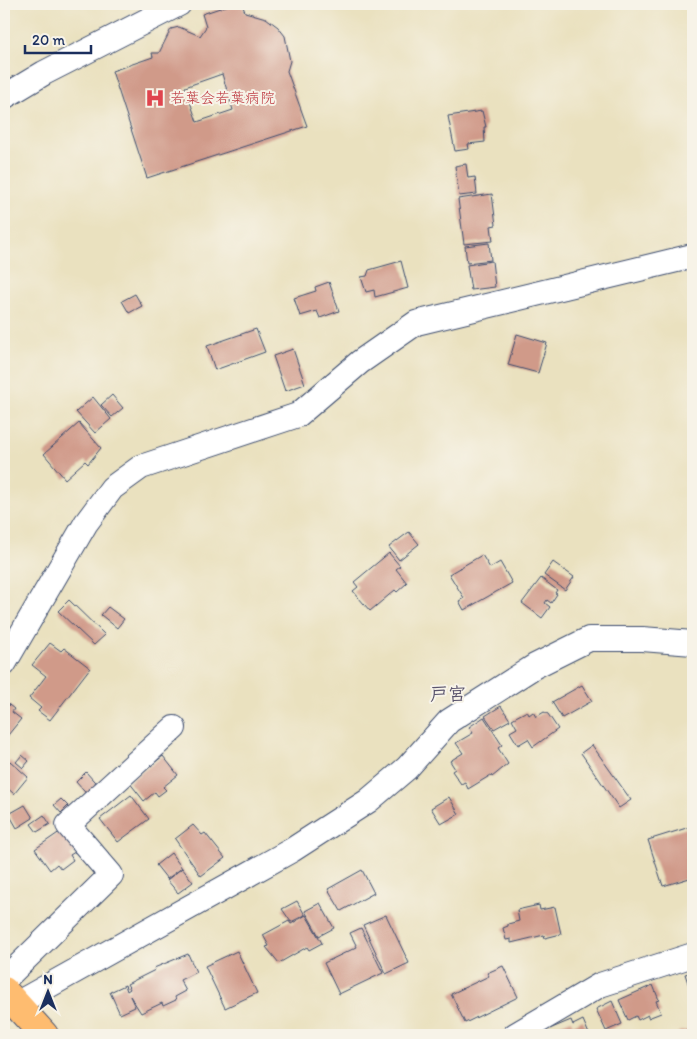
<svg xmlns="http://www.w3.org/2000/svg" width="697" height="1039" font-family="Itim,'Klee One',sans-serif">
<style>
.building{fill:#d09a89;fill-rule:evenodd}
.lines{fill:none;stroke-linecap:round;stroke-linejoin:round}
.minor-casing{stroke:#3a4a6d;stroke-width:26}
.major-casing{stroke:#3a4a6d;stroke-width:30}
.minor{stroke:#fff;stroke-width:24}
.major{stroke:#febc70;stroke-width:28}
.labels{text-anchor:middle;stroke-width:4;stroke-linejoin:round;paint-order:stroke}
.health-label{font-size:15px;fill:#be3a42;stroke:#f7f3e8;text-anchor:start}
.quarter-label{font-size:18px;font-weight:bold;fill:#5a546d;stroke:#f7f3e8}
</style>
<rect width="100%" height="100%" fill="#f7f3e8"/>
<filter id="ink" filterUnits="userSpaceOnUse"><feTurbulence type="fractalNoise" baseFrequency=".02" numOctaves="2"/><feDisplacementMap in="SourceGraphic" scale="10" xChannelSelector="R" yChannelSelector="G"/><feConvolveMatrix kernelMatrix="1 2 1 2 8 2 1 2 1" color-interpolation-filters="sRGB"/></filter>
<filter id="wash" filterUnits="userSpaceOnUse"><feTurbulence type="fractalNoise" baseFrequency=".0096" numOctaves="4" result="noise"/><feDisplacementMap in="SourceGraphic" scale="20" xChannelSelector="R" yChannelSelector="G"/><feGaussianBlur stdDeviation="1.12" result="paint"/><feColorMatrix in="noise" values="0 0 0 0 0 0 0 0 0 0 0 0 0 0 0 0 0 1.4 0 .05"/><feComposite in="paint" operator="in"/></filter>
<g filter="url(#wash)">
<rect width="100%" height="100%" fill="#eae1bf"/>
<g id="blocks">
<g class="building">
<path d="M232,4H242L245,12L266,18L278,27L285,36L290,61L287,71L307,126L147,178L112,71L153,57L152,53H159L171,29L179,27L200,36L206,27L202,14ZM222,74L233,110L197,122L185,87Z"/>
<polygon points="482,111 486,127 484,127 485,142 468,144 469,149 455,151 448,116"/>
<polygon points="466,164 468,178 475,177 477,194 459,196 455,166"/>
<polygon points="492,194 496,225 491,226 493,241 464,244 458,199"/>
<polygon points="489,243 491,260 467,263 465,246"/>
<polygon points="401,261 408,288 375,297 374,290 366,292 361,277 367,276 369,270"/>
<polygon points="492,261 495,287 471,290 467,265"/>
<polygon points="329,282 339,311 320,318 317,311 300,316 294,298 316,291 315,287"/>
<polygon points="135,294 142,306 129,313 122,301"/>
<polygon points="256,329 265,352 215,370 207,346"/>
<polygon points="517,334 547,343 538,373 508,365"/>
<polygon points="293,349 305,384 285,391 273,356"/>
<polygon points="112,395 123,408 112,417 101,405"/>
<polygon points="93,397 111,419 95,433 76,412"/>
<polygon points="79,423 101,448 88,464 85,461 65,479 44,454"/>
<polygon points="409,532 419,544 399,560 389,547"/>
<polygon points="389,553 400,566 396,569 407,583 397,592 395,590 370,611 353,591 358,587 354,582"/>
<polygon points="482,555 490,568 500,562 512,583 464,610 459,601 464,598 449,574"/>
<polygon points="553,562 574,577 565,590 544,575"/>
<polygon points="541,578 557,590 555,593 557,594 551,603 547,600 545,603 550,607 542,618 522,603"/>
<polygon points="69,600 105,635 94,645 58,611"/>
<polygon points="108,607 124,619 117,628 101,615"/>
<polygon points="50,643 61,651 64,648 90,668 50,720 38,711 41,708 29,698 46,676 32,665"/>
<polygon points="582,685 592,701 562,718 552,702"/>
<polygon points="4,701 14,709 12,712 21,719 4,740"/>
<polygon points="501,706 510,720 494,729 485,716"/>
<polygon points="527,711 529,715 533,712 536,717 544,712 548,714 558,729 533,747 528,739 518,745 510,732 517,728 512,719"/>
<polygon points="484,717 502,745 498,748 508,764 492,777 491,775 468,789 465,782 461,784 452,771 455,769 450,761 463,753 456,743 473,733 469,727"/>
<polygon points="592,745 631,800 619,808 581,753"/>
<polygon points="22,755 29,761 23,768 16,762"/>
<polygon points="163,756 178,775 163,787 166,790 158,796 155,792 144,801 129,782"/>
<polygon points="10,761 28,777 14,794 4,785 4,768"/>
<polygon points="86,772 101,789 90,798 76,782"/>
<polygon points="131,795 149,819 118,842 100,819"/>
<polygon points="449,797 459,814 441,824 431,808"/>
<polygon points="61,799 68,806 61,813 54,805"/>
<polygon points="25,805 33,818 17,828 9,814"/>
<polygon points="44,815 50,824 37,832 31,824"/>
<polygon points="193,825 202,835 205,833 225,858 201,876 175,839"/>
<polygon points="693,826 693,877 663,886 648,840"/>
<polygon points="64,829 78,850 70,855 73,860 61,869 57,864 50,870 35,849"/>
<polygon points="171,853 182,868 167,879 156,865"/>
<polygon points="182,868 193,882 178,893 167,880"/>
<polygon points="362,870 374,893 341,911 328,889"/>
<polygon points="297,901 305,915 291,922 282,909"/>
<polygon points="320,903 334,928 319,936 305,911"/>
<polygon points="539,905 540,910 555,907 561,934 545,938 544,935 511,943 511,939 506,940 503,928 508,926 508,924 519,921 517,910"/>
<polygon points="306,915 322,943 309,950 307,947 279,963 266,947 269,946 263,935 289,921 291,924"/>
<polygon points="386,915 409,963 386,974 363,925"/>
<polygon points="361,928 383,973 339,994 324,963 357,947 350,933"/>
<polygon points="237,951 257,993 225,1008 205,966"/>
<polygon points="188,954 196,972 180,980 186,991 175,997 176,1000 163,1006 162,1003 141,1013 130,996 135,1007 120,1014 110,992 125,985 127,991 130,989 127,984 155,970 154,968"/>
<polygon points="503,966 518,997 465,1023 451,994 489,976 487,973"/>
<polygon points="693,972 693,992 691,992 685,974"/>
<polygon points="653,985 659,1000 656,1001 661,1013 648,1018 648,1015 638,1020 636,1016 628,1020 619,1000"/>
<polygon points="612,1001 622,1024 606,1031 596,1009"/>
<polygon points="571,1020 573,1025 583,1020 589,1034 541,1035 540,1033"/>
<polygon points="693,1029 693,1035 679,1035 678,1032"/>
</g>
</g>
</g>
<g filter="url(#ink)">
<use href="#blocks" fill-opacity="0" stroke="#3a4a6d" stroke-width="1"/>
<g class="lines">
<defs>
<g id="minor">
<polyline points="4,97 44,73 179,4"/>
<polyline points="4,664 86,523 112,488 141,467 298,415 360,362 416,323 693,256"/>
<polyline points="4,980 111,875 68,825 174,728"/>
<polyline points="16,1004 292,850 368,801 407,768 449,721 535,666 589,639 642,639 693,643"/>
<polyline points="515,1035 600,985 693,955"/>
</g>
<polyline id="major" points="4,991 44,1035"/>
</defs>
<use href="#minor" class="minor-casing"/>
<use href="#major" class="major-casing"/>
<use href="#minor" class="minor"/>
<use href="#major" class="major"/>
</g>
</g>
<defs>
<symbol id="hospital-bare" viewBox="-9 -9 18 18"><path d="M-5-5h3v3.5h4V-5h3V5h-3V1.5h-4V5h-3Z" fill="#e0444e" stroke="#f7f3e8" stroke-width="2.5" paint-order="stroke"/></symbol>
</defs>
<g fill-rule="evenodd">
<use href="#hospital-bare" x="141" y="84" width="28" height="28"/>
</g>
<g class="labels">
<g class="health-label">
<text x="170" y="103">若葉会若葉病院</text>
</g>
<g class="quarter-label">
<text x="448" y="700">戸宮</text>
</g>
</g>
<rect width="697" height="1039" fill="none" stroke="#f7f3e8" stroke-width="20"/>
<g transform="translate(48 992)" stroke="#f7f3e8" stroke-width="4" paint-order="stroke">
<path d="M0-4L9 19L0 12L-9 19Z" fill="#1b2f5e"/>
<text y="-8" font-size="14" font-weight="bold" text-anchor="middle" fill="#1b2f5e">N</text>
</g>
<path d="M25 45v8h66v-8" fill="none" stroke="#1b2f5e" stroke-width="2.5"/>
<text x="32" y="45" font-size="15" fill="#1b2f5e" stroke="#f7f3e8" stroke-width="4" paint-order="stroke">20 m</text>
</svg>
